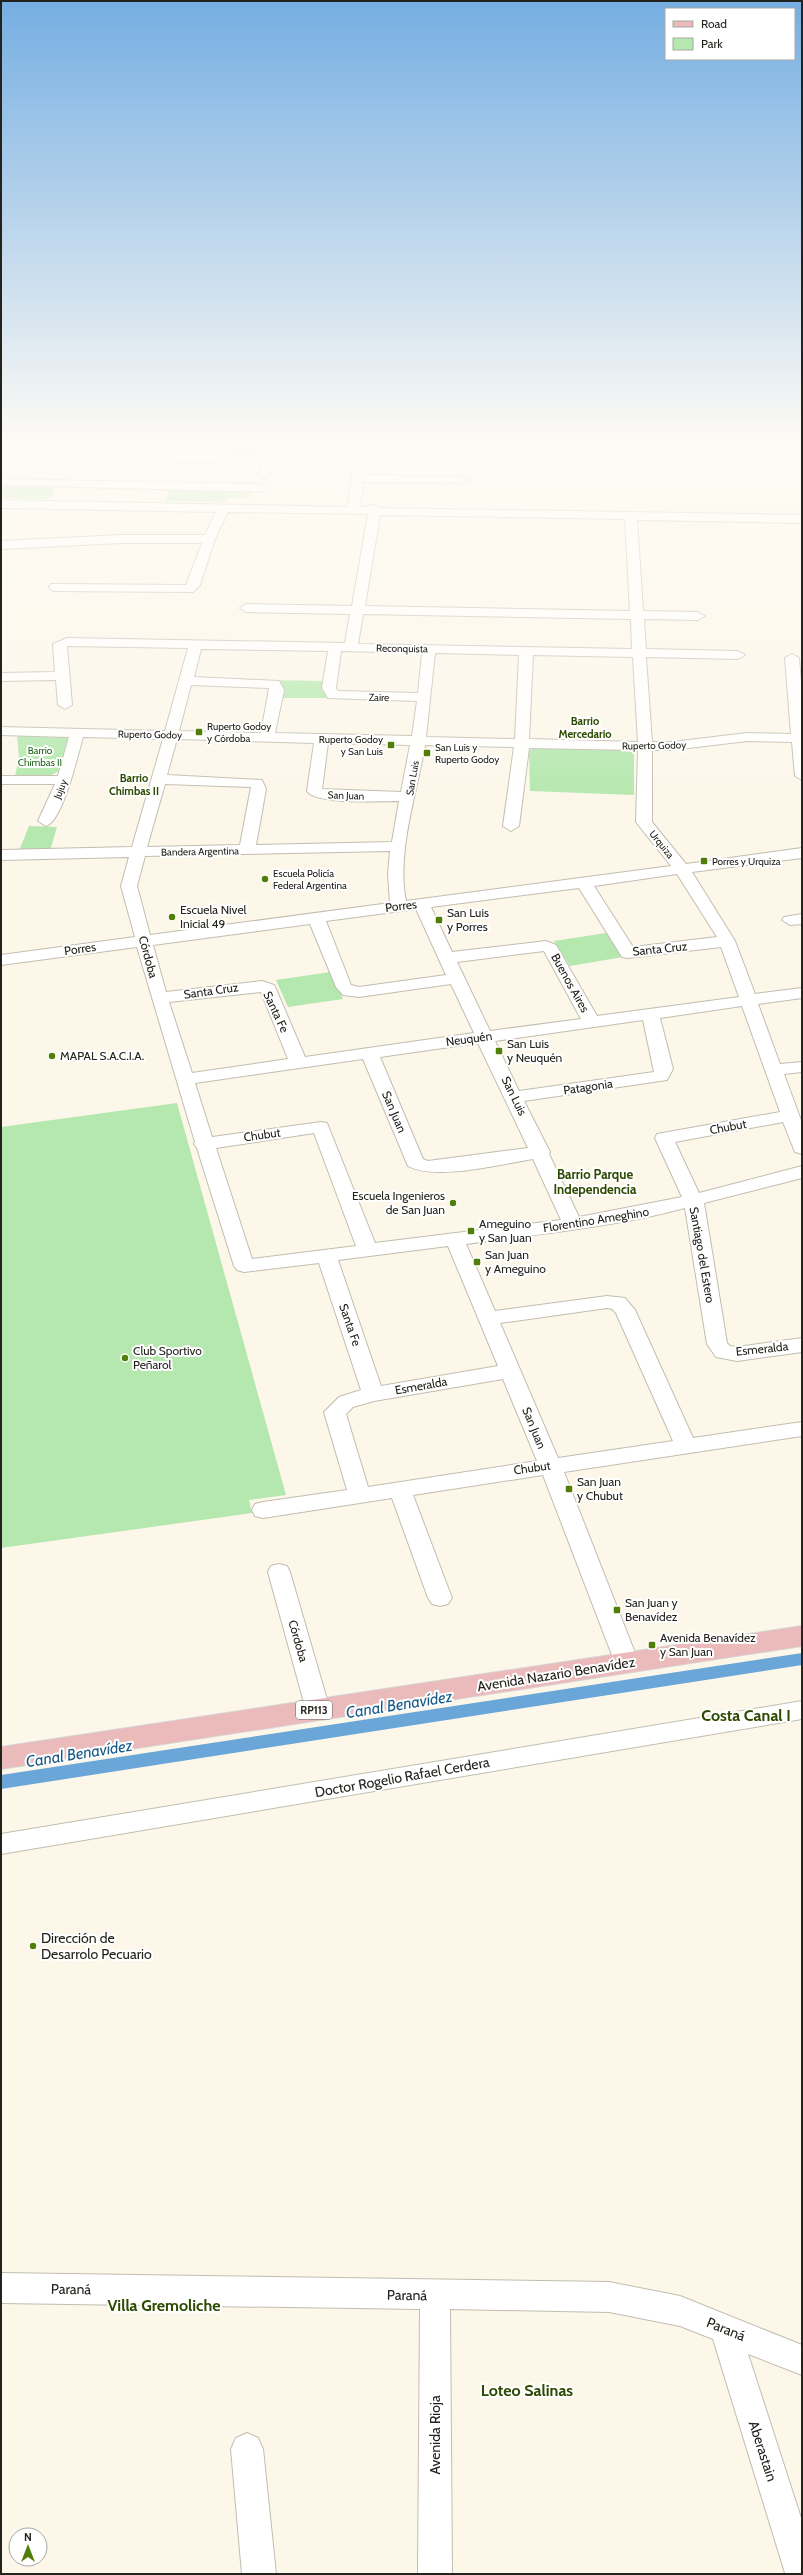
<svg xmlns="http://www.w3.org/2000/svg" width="803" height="2575" font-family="Cabin,sans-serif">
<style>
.green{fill:#b4e8ae}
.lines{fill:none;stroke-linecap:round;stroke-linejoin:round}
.canal{fill:#6aa6d8;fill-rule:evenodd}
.minor-casing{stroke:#c2bdb0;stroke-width:2}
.major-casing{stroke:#d7d7d6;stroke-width:2}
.minor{fill:#fff;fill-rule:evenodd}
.major{fill:#ebbabb;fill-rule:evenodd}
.poi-dot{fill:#517e06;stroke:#fff;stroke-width:1.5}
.labels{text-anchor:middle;stroke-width:4;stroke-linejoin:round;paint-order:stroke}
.far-street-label{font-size:10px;fill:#23221d;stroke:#fff}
.far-poi-label{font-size:10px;fill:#23221d;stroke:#fff;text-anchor:start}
.far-park-label{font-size:10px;fill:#22661d;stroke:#fff}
.far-neighbourhood-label{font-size:11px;font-weight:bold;fill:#2d4a01;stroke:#fff}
.shield{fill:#fff;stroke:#656461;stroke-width:1}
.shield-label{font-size:11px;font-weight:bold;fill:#23221d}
.street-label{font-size:12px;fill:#23221d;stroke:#fff}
.poi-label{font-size:12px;fill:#23221d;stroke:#fff;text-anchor:start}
.neighbourhood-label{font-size:13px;font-weight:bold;fill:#2d4a01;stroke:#fff}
.near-street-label{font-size:14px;fill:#23221d;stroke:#fff}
.near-poi-label{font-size:14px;fill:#23221d;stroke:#fff;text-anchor:start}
.near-water-label{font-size:16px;font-style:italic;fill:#185b8a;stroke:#fff}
.near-neighbourhood-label{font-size:16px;font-weight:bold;fill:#2d4a01;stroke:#fff}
</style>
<rect width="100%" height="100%" fill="#fcf7e9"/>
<g class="green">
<polygon points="233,445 263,445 261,455 251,458 230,457"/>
<polygon points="1,486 51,487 55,489 51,497 45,499 1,498"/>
<polygon points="169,490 246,491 250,493 249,498 228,498 226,502 165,501"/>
<polygon points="270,680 324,681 325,694 337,698 282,698 282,686"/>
<polygon points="17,734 62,736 70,739 59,771 48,777 15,776 19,758"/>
<polygon points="540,746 627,749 634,754 634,795 530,791 529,751"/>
<polygon points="29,826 57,827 50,851 19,851"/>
<polygon points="606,933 623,957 570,966 554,941"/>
<polygon points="331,972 343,999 288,1007 276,980"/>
<polygon points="177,1103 286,1495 249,1500 252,1513 1,1548 1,1127"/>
</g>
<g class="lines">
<polygon class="canal" points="802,1653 802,1665 1,1789 1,1775"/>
<defs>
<g id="minor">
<polygon points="266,445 277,445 270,475 264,478 258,475 261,464 1,458 1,452 263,457"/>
<path d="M297,445H467L470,448L464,451L366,450L364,475L463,477L469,480L463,483L363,482L360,507L375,505L380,508L802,515V523L637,520L643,611L698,612L705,616L698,620L644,619L646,649L738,651L745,655L738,659L646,657L652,742H672L747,733L791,734L785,658L792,654L799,658L802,694V780L795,776L792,742L747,741L672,750H652V822L686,864L802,848V858L692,872L735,941L755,994L802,988V998L758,1004L780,1064L802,1062V1072L784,1074L802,1123V1154L795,1152L783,1122L675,1142L699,1193L802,1166V1178L704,1203L727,1343L730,1346L737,1347L802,1338V1352L737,1361L716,1357L707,1344L685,1208C614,1227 539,1234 466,1244L495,1311L607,1296L625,1298L635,1310L693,1438L802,1422V1436L564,1472L639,1663L635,1669L627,1672L619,1669L615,1663L543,1475L413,1495L452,1598L448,1604L440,1606L432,1604L428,1598L392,1498L263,1518L255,1516L252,1510L255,1504L263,1502L347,1490L324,1412L339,1397L361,1390L319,1263L244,1272L237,1270L234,1266L197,1148L194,1144L195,1142L137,947L1,965V955L135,937L121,886L129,857L1,860V850L132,847L163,739L83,737C78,754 63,821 46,826L38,821L55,784H1V776H58L69,737L1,735V727L165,731L188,648L67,646L72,705L65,709L58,705L56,680L1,681V673L55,672L53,644L67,638L345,643L350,614L246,612L240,608L246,604L352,606L368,514L228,512L215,539L200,585L193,592L55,591L51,590L49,587L51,584L186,585L202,543H122L1,549V541L122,535H205L216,512L1,508V500L348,507L355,449L302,448ZM380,515L625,519L630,611L365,606ZM363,614L631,619L632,649L358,644ZM201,649L328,651L322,688L328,698L417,701L412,736L275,733L284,690L279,681L194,677ZM341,651L422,653L418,693L338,691L336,688ZM435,653L519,655L515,739L426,737ZM533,655L633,657L638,742L529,739ZM191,685L269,688L261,733L179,731ZM177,739L314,743L307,791C316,805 381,801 399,801L392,842L256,845L266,789L262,780L167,775ZM328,743L410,745L401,792L322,789ZM425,745L514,747L503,826L511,831L519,826L529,748L638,750L636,822L671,866L406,901C396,853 417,793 425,745ZM165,784L251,787L240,845L147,847ZM390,851L388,874L390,903L150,935L137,886L145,856ZM677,874L717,937L633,947L594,886ZM579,888L622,957L628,958L721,947L739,997L597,1016L556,945L546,941L452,952L431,907ZM416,909L446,975L359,987L351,985L326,921ZM310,924L336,987L343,995L359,997L451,984L474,1033L305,1057L276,989L274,985L262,981L166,992L153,945ZM544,951L581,1019L490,1031L457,962ZM261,992L288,1059L192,1073L169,1002ZM742,1006L780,1112L657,1134L655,1138L682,1197L579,1217L549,1154L550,1152L524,1101L667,1080L673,1069L660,1018ZM643,1020L654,1072L519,1091L495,1041ZM478,1043L528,1148L428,1161L423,1159L380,1057ZM363,1059L408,1166C435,1181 501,1164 533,1159L561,1220L375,1243L327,1123L321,1122L212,1137L195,1083ZM314,1133L356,1246L252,1259L216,1148ZM448,1246L498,1366L381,1386L338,1260ZM607,1308L612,1309L616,1313L673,1441L558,1458L500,1323ZM503,1379L537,1461L368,1487L346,1414L353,1407L374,1401Z"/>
<polygon points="1,479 261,484 267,488 261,492 1,485"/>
<polygon points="802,914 802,924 790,925 782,920 784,917"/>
<polygon points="279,1564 287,1566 290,1572 330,1710 327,1717 318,1719 309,1717 306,1710 268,1572 271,1566"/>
<polygon points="802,1701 802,1719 1,1854 1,1834"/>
<polygon points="1,2273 609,2282 680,2296 802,2345 802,2375 748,2354 802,2521 802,2574 785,2573 713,2339 680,2326 609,2312 450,2309 452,2574 418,2574 420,2309 1,2303"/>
<polygon points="247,2433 258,2438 263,2449 276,2574 242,2574 231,2449 236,2438"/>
</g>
<polygon id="major" points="802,1626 802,1646 1,1769 1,1747"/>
</defs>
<use href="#minor" class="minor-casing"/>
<use href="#major" class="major-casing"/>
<use href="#minor" class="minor"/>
<use href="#major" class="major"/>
</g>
<linearGradient id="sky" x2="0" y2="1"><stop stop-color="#75aee2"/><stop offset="0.55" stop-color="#fefbf5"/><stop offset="1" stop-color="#fefbf5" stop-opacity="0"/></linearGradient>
<rect width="803" height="806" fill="url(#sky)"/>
<g class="poi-dot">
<rect x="195" y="728" width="8" height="8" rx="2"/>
<rect x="387" y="741" width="8" height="8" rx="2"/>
<rect x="423" y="749" width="8" height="8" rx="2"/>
<rect x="700" y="857" width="8" height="8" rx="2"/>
<circle cx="265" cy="879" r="4"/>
<circle cx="172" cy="917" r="4"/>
<rect x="435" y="916" width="8" height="8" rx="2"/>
<rect x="495" y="1047" width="8" height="8" rx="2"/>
<circle cx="52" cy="1056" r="4"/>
<circle cx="453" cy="1203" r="4"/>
<rect x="467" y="1227" width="8" height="8" rx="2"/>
<rect x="473" y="1258" width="8" height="8" rx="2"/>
<circle cx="125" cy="1358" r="4"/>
<rect x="565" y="1485" width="8" height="8" rx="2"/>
<rect x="613" y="1606" width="8" height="8" rx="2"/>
<rect x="648" y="1641" width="8" height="8" rx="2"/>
<circle cx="33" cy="1946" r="4"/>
</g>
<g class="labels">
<g class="far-street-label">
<text transform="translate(402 648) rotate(1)" y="4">Reconquista</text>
<text transform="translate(379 697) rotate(1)" y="4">Zaire</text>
<text transform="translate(150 734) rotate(1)" y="4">Ruperto Godoy</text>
<text transform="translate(654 745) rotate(-1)" y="4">Ruperto Godoy</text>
<text transform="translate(412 778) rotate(-80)" y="4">San Luis</text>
<text transform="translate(60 789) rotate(-68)" y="4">Jujuy</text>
<text transform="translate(346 795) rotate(2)" y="4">San Juan</text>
<text transform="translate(662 844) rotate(51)" y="4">Urquiza</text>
<text transform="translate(200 851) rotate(-1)" y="4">Bandera Argentina</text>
</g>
<g class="far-poi-label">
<text x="207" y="730">Ruperto Godoy<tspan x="207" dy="12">y Córdoba</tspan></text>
<text x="383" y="743" text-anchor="end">Ruperto Godoy<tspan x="383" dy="12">y San Luis</tspan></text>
<text x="435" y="751">San Luis y<tspan x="435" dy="12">Ruperto Godoy</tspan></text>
<text x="712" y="865">Porres y Urquiza</text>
<text x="273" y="877">Escuela Policía<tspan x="273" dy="12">Federal Argentina</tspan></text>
</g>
<g class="far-park-label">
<text x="40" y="754">Barrio<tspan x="40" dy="12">Chimbas II</tspan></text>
</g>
<g class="far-neighbourhood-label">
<text x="585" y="725">Barrio<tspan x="585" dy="13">Mercedario</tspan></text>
<text x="134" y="782">Barrio<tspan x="134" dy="13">Chimbas II</tspan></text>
</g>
<rect class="shield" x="296" y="1701" width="36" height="18" rx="3"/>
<g class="shield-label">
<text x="314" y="1714">RP113</text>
</g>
<g class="street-label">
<text transform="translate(401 906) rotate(-7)" y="4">Porres</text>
<text transform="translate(80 949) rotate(-8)" y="4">Porres</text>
<text transform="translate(660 949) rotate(-6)" y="4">Santa Cruz</text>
<text transform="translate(148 957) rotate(75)" y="4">Córdoba</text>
<text transform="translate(570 983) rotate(61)" y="4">Buenos Aires</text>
<text transform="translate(211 991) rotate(-8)" y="4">Santa Cruz</text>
<text transform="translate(276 1012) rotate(65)" y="4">Santa Fe</text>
<text transform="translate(469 1039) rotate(-8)" y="4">Neuquén</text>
<text transform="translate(588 1087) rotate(-8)" y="4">Patagonia</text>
<text transform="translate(514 1096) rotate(64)" y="4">San Luis</text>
<text transform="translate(394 1112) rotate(67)" y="4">San Juan</text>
<text transform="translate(728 1127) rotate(-10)" y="4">Chubut</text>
<text transform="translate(262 1135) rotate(-8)" y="4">Chubut</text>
<text transform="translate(596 1220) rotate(-9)" y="4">Florentino Ameghino</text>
<text transform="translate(702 1255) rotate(80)" y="4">Santiago del Estero</text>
<text transform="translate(350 1325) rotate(71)" y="4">Santa Fe</text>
<text transform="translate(762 1349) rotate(-6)" y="4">Esmeralda</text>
<text transform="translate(421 1386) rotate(-10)" y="4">Esmeralda</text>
<text transform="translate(534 1428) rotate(68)" y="4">San Juan</text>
<text transform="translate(532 1468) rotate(-8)" y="4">Chubut</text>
<text transform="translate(298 1641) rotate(74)" y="4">Córdoba</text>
</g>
<g class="poi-label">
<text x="180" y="914">Escuela Nivel<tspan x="180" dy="14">Inicial 49</tspan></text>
<text x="447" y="917">San Luis<tspan x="447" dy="14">y Porres</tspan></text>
<text x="507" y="1048">San Luis<tspan x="507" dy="14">y Neuquén</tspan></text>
<text x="60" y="1060">MAPAL S.A.C.I.A.</text>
<text x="445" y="1200" text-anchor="end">Escuela Ingenieros<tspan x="445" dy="14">de San Juan</tspan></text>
<text x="479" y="1228">Ameguino<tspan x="479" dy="14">y San Juan</tspan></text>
<text x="485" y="1259">San Juan<tspan x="485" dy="14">y Ameguino</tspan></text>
<text x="133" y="1355">Club Sportivo<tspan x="133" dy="14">Peñarol</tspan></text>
<text x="577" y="1486">San Juan<tspan x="577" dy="14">y Chubut</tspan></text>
<text x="625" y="1607">San Juan y<tspan x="625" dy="14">Benavídez</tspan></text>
<text x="660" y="1642">Avenida Benavídez<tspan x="660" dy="14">y San Juan</tspan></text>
</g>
<g class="neighbourhood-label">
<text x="595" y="1179">Barrio Parque<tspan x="595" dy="15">Independencia</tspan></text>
</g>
<g class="near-street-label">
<text transform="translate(556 1674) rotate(-9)" y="5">Avenida Nazario Benavídez</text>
<text transform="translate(402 1777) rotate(-10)" y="5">Doctor Rogelio Rafael Cerdera</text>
<text transform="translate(71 2289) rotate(1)" y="5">Paraná</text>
<text transform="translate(407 2295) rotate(1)" y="5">Paraná</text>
<text transform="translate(726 2329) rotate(22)" y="5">Paraná</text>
<text transform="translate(435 2435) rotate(-90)" y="5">Avenida Rioja</text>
<text transform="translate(763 2451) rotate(72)" y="5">Aberastain</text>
</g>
<g class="near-poi-label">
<text x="41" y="1943">Dirección de<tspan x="41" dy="16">Desarrolo Pecuario</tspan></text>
</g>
<g class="near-water-label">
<text transform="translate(399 1704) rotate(-9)" y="6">Canal Benavídez</text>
<text transform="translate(79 1753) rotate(-9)" y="6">Canal Benavídez</text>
</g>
<g class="near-neighbourhood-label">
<text x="746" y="1721">Costa Canal I</text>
<text x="164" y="2311">Villa Gremoliche</text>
<text x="527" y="2396">Loteo Salinas</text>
</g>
</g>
<rect width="803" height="2575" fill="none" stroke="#23221d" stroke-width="4"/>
<rect x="665" y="8" width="130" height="52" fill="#ffffff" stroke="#a7a7a5"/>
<rect x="673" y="21" width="20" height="6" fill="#ebbabb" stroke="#a7a7a5"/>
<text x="701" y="28" font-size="12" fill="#23221d">Road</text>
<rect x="673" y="38" width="20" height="12" fill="#b4e8ae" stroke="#a7a7a5"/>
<text x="701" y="48" font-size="12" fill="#23221d">Park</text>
<g transform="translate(28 2547)"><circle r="19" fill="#ffffff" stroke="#a7a7a5"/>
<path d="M0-3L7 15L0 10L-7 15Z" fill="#517e06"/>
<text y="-6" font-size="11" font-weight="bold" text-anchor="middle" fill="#23221d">N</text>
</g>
</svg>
